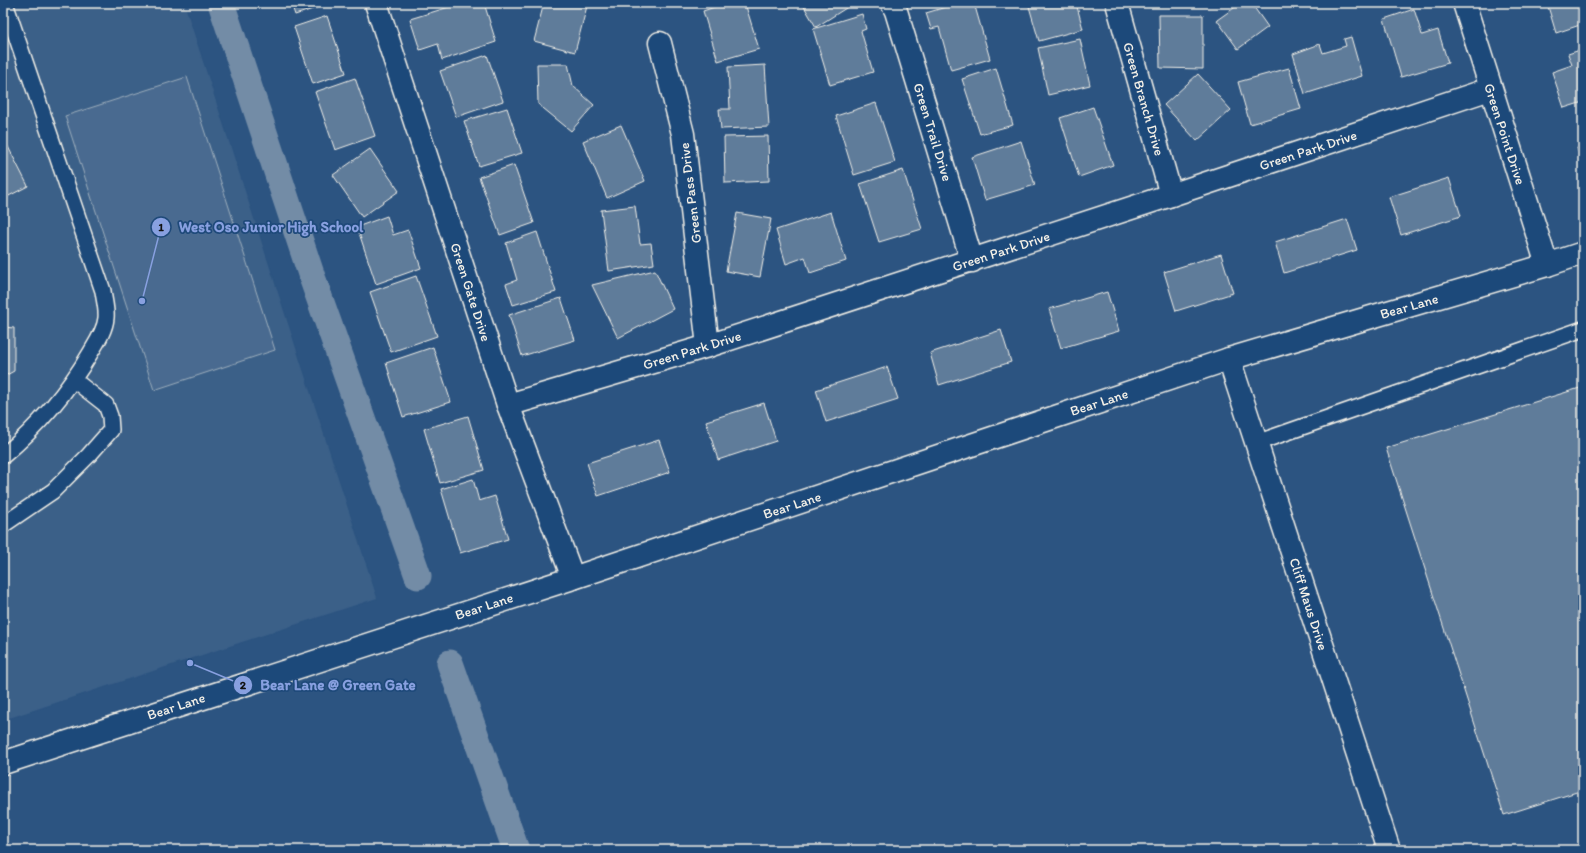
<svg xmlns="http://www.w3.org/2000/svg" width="1586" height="853" font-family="Itim,sans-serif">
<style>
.built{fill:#3b6088}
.green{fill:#496b90;stroke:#9eaebc}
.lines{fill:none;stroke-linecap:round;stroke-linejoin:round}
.canal{stroke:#738ca6;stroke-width:27}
.building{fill:#5e7b9a;stroke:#f4f1e8}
.service-casing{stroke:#f4f1e8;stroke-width:18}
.minor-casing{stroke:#f4f1e8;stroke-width:25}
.tertiary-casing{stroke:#f4f1e8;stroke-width:25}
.service{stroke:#1f4a7a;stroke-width:15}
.minor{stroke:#1f4a7a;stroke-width:22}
.tertiary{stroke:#1f4a7a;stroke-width:22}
.labels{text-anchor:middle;stroke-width:3.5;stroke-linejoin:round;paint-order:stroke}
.street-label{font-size:14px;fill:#f4f1e8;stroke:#1f4a7a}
.leader{fill:none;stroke:#88a0e0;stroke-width:1.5}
.callout-dot{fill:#88a0e0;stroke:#1f4a7a;stroke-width:1.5}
.mark-label{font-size:12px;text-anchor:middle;font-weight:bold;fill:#111}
.callout-label{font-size:15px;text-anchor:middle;font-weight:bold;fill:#88a0e0;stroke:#1f4a7a;stroke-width:3.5;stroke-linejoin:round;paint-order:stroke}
</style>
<rect width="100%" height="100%" fill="#2c5481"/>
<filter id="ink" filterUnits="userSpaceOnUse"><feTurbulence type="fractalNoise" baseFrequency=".025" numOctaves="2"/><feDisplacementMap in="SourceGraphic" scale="8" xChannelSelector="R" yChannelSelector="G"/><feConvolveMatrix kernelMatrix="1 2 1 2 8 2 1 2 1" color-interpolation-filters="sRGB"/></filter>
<g filter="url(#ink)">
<polygon class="built" points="3,3 184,3 377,598 3,720"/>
<polygon class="green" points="187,77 275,350 154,390 65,116"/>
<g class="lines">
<g class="canal">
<polyline points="221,3 312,277 418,576"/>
<polyline points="450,663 516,850"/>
</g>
</g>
<g class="building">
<polygon points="291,3 331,3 295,15"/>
<polygon points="462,3 484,3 496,42 442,60 438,44 420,50 410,19"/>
<polygon points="544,3 577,3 587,6 575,52 534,41"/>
<polygon points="600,3 608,3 603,7"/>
<polygon points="726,3 745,3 759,49 718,61 703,11"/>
<polygon points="802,3 854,3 816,27"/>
<polygon points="959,3 974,3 990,59 951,70 939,27 931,29 926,13"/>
<polygon points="1028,3 1076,3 1083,29 1039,41"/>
<polygon points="1241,3 1251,3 1268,27 1238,49 1217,20"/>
<polygon points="1374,3 1386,3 1376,7"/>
<polygon points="1547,3 1583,3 1583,24 1556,33"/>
<polygon points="1414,9 1422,35 1438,30 1448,63 1401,77 1384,19"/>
<polygon points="862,14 866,29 861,31 873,72 830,85 813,29"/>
<polygon points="1159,15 1203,15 1203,69 1160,68"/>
<polygon points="327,16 346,73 313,84 294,27"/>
<polygon points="1351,37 1362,76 1305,94 1293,54 1320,44 1323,53 1346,46 1344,39"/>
<polygon points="1080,39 1090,85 1048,95 1038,48"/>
<polygon points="1580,50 1583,61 1583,102 1564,108 1552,72 1572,65 1568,54"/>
<polygon points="487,55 503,101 456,117 440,71"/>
<polygon points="537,64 568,64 573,86 594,105 571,131 538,104"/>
<polygon points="765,65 769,127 721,129 719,109 730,109 728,67"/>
<polygon points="996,68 1013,125 980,134 962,79"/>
<polygon points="1289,68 1301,109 1250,124 1238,82"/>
<polygon points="1198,74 1231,110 1197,141 1164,105"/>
<polygon points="355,78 375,136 335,150 315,92"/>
<polygon points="876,103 895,162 854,175 836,116"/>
<polygon points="1093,107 1113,165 1079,177 1060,118"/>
<polygon points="507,108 522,153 479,166 464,121"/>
<polygon points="621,125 645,181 607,198 583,141"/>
<polygon points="768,136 769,181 725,183 724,137"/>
<polygon points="3,137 28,186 3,199"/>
<polygon points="1021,141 1035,185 985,200 972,157"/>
<polygon points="1583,146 1583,167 1577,148"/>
<polygon points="370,149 399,191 362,217 333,175"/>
<polygon points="514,165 534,223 500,235 479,177"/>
<polygon points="903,170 922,229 879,242 860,184"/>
<polygon points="1449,178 1461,216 1401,235 1389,197"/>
<polygon points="635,206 640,244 651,243 654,264 609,271 601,210"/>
<polygon points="831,212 846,261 810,273 805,257 786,264 776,230"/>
<polygon points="737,213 771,219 760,277 726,271"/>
<polygon points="387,216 393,235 408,230 421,268 376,284 357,227"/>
<polygon points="1347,219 1357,250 1284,273 1275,242"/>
<polygon points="537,232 556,292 513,305 506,284 517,280 506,243"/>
<polygon points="1221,254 1233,293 1176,311 1164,272"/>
<polygon points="655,270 673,309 618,338 592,285"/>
<polygon points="416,276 437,336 391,352 370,292"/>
<polygon points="1107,292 1119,331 1061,348 1049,309"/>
<polygon points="561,298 575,340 522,356 509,315"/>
<polygon points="3,327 14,328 14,371 3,377"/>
<polygon points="1001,330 1011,362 939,385 930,353"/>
<polygon points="433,347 451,402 403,417 386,363"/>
<polygon points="887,367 898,399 826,422 816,390"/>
<polygon points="1583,387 1583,790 1504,815 1386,448"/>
<polygon points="764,403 776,441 718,460 706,421"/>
<polygon points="468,416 484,470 440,483 424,429"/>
<polygon points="659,440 670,472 598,496 587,463"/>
<polygon points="473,479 479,501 495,496 508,539 460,553 441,489"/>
</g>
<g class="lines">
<defs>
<g id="service">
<polyline points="1256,443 1583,329"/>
<path d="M3,456C39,426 68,391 91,352C97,342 105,330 106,318C107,309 104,300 103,291L5,3"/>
<polyline points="3,525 53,491 89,455 111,430 110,416 106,405 74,380"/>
</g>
<g id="minor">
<polyline points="376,3 508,405 573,578"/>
<polyline points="892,3 896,11 972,261"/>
<polyline points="1117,3 1171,195"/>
<polyline points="1464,3 1547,265"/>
<polyline points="660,43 683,134 708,346"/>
<polyline points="508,405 708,346 1171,195 1490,89"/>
</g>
<g id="tertiary">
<polyline points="1229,359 1389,850"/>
<polyline points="3,763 573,578 1229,359 1547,265 1583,253"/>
</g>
</defs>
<use href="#service" class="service-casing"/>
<use href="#minor" class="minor-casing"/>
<use href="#tertiary" class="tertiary-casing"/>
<use href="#service" class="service"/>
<use href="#minor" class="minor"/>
<use href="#tertiary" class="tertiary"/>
</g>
</g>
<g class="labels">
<g class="street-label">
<text transform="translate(1144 99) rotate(74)" y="5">Green Branch Drive</text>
<text transform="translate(933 132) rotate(73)" y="5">Green Trail Drive</text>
<text transform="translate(1505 134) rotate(72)" y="5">Green Point Drive</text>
<text transform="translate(1308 150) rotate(-18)" y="5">Green Park Drive</text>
<text transform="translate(690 193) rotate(-97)" y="5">Green Pass Drive</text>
<text transform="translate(1001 251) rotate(-18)" y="5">Green Park Drive</text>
<text transform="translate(471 292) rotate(72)" y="5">Green Gate Drive</text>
<text transform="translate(1409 306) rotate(-16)" y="5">Bear Lane</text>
<text transform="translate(692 350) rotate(-17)" y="5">Green Park Drive</text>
<text transform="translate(1099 402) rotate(-18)" y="5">Bear Lane</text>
<text transform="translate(792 505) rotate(-18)" y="5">Bear Lane</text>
<text transform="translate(1309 604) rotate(72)" y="5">Cliff Maus Drive</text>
<text transform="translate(484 606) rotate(-18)" y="5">Bear Lane</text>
<text transform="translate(176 706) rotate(-18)" y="5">Bear Lane</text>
</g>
</g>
<path class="leader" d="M142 301L161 227M190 663L243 685"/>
<g class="callout-dot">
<circle cx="142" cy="301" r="4"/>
<circle cx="190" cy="663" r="4"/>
<circle cx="161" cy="227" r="10"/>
<circle cx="243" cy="685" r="10"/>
</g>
<g class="mark-label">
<text x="161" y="231">1</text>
<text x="243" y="689">2</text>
</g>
<g class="callout-label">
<text x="271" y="232">West Oso Junior High School</text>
<text x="338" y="690">Bear Lane @ Green Gate</text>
</g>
<rect width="1586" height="853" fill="none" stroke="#1f4a7a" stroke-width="16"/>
<rect x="8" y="8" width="1570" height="837" fill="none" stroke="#f4f1e8" stroke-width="1.5" filter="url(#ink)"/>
</svg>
